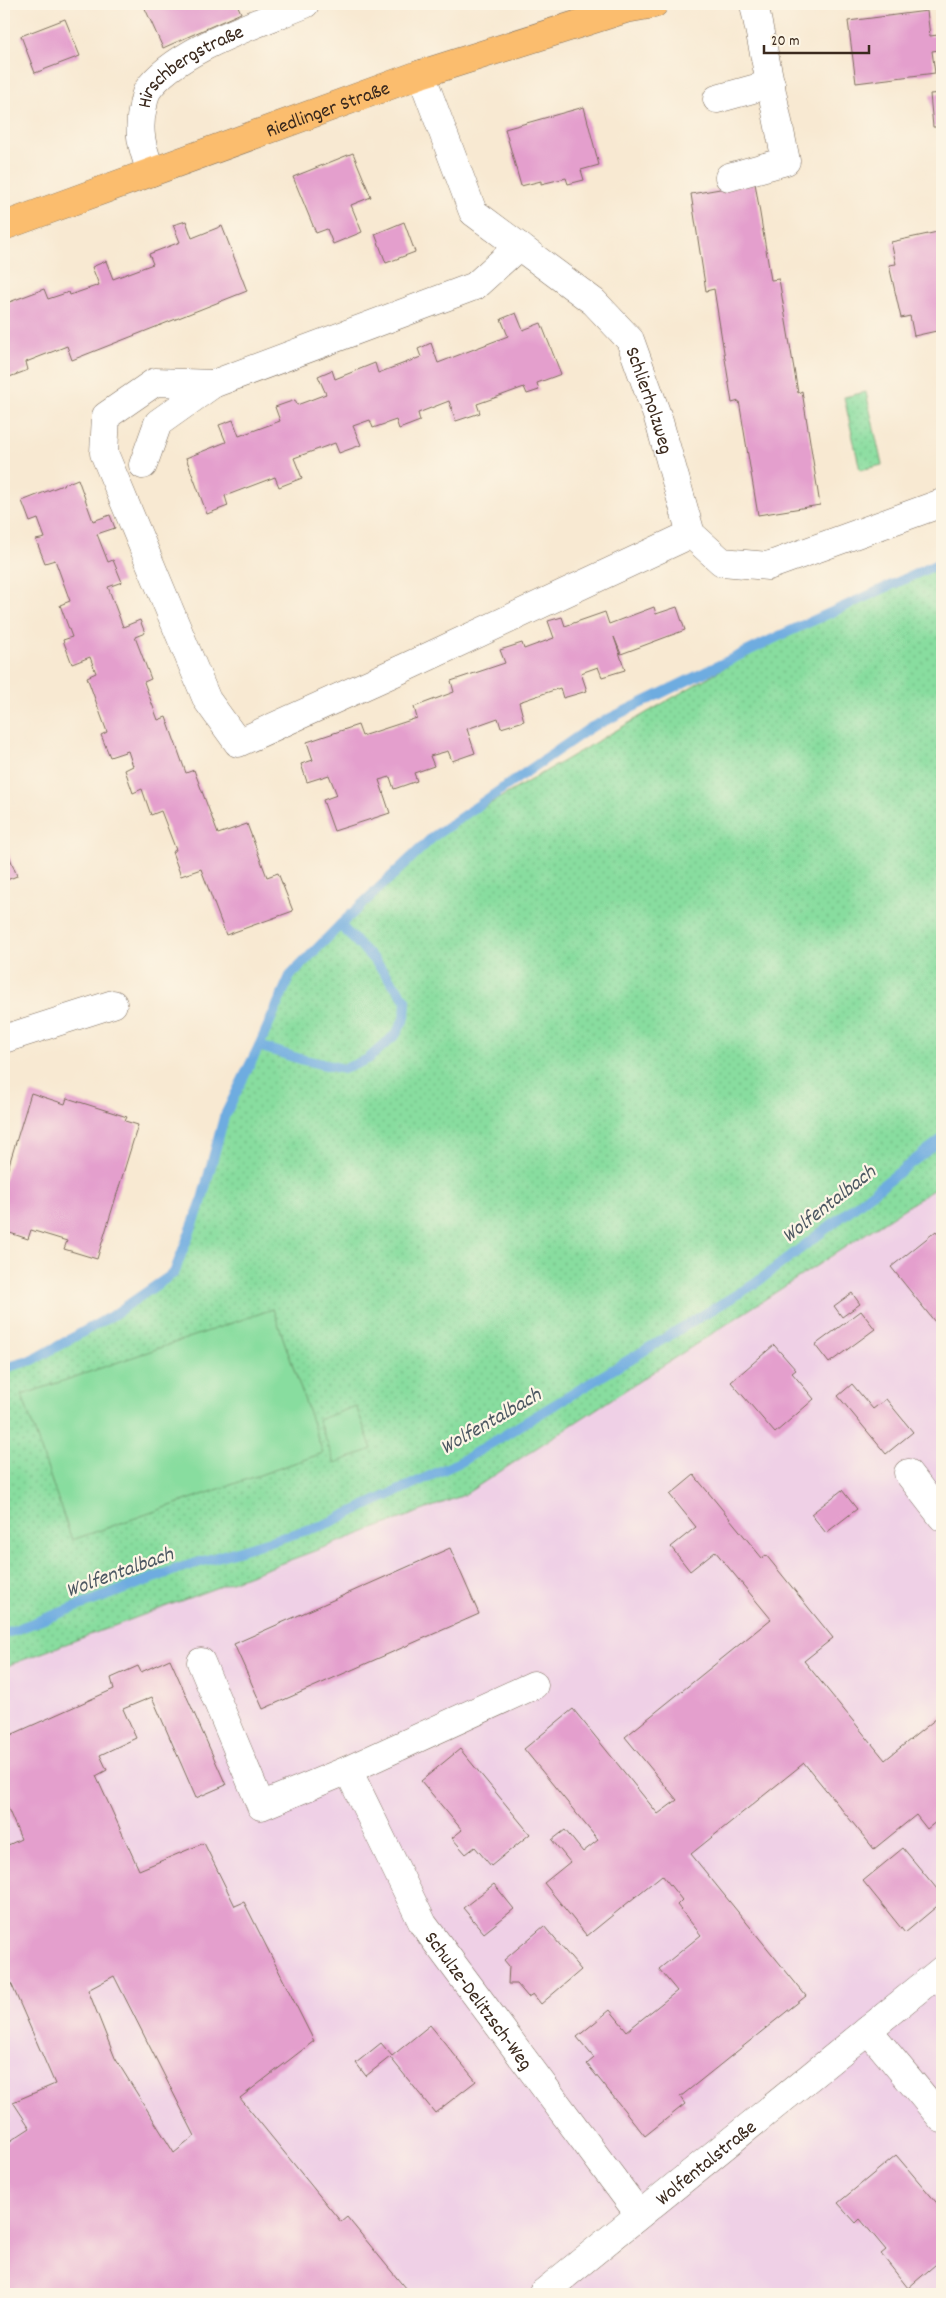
<svg xmlns="http://www.w3.org/2000/svg" width="946" height="2298" font-family="Dekko,sans-serif">
<style>
.built{fill:#efd0e6}
.grass{fill:url(#grass-dots);stroke:#62845e}
.garden{fill:#88dd9f;stroke:#62845e}
.lines{fill:none;stroke-linecap:round;stroke-linejoin:round}
.stream{stroke:#6eace0;stroke-width:10}
.building{fill:#e49fcd;fill-rule:evenodd}
.minor-casing{stroke:#7d6d5d;stroke-width:29}
.major-casing{stroke:#7d6d5d;stroke-width:29}
.minor{stroke:#fff;stroke-width:28}
.major{stroke:#fbbd6e;stroke-width:28}
.labels{text-anchor:middle;stroke-width:4.5;stroke-linejoin:round;paint-order:stroke}
.street-label{font-size:20px;fill:#3b2a1e;stroke:#fcf5e5}
.water-label{font-size:21px;font-style:italic;fill:#4d5862;stroke:#fcf5e5}
</style>
<defs>
<pattern id="grass-dots" width="8" height="8" patternUnits="userSpaceOnUse" patternTransform="scale(1.25)"><rect width="8" height="8" fill="#88dd9f"/><path d="M2 2h.1M6 6h.1" fill="none" stroke="#76be88" stroke-width="1.8" stroke-linecap="round"/></pattern>
</defs>
<rect width="100%" height="100%" fill="#fcf5e5"/>
<filter id="ink" filterUnits="userSpaceOnUse"><feTurbulence type="fractalNoise" baseFrequency=".02" numOctaves="2"/><feDisplacementMap in="SourceGraphic" scale="10" xChannelSelector="R" yChannelSelector="G"/><feConvolveMatrix kernelMatrix="1 2 1 2 8 2 1 2 1" color-interpolation-filters="sRGB"/></filter>
<filter id="wash" filterUnits="userSpaceOnUse"><feTurbulence type="fractalNoise" baseFrequency=".0096" numOctaves="4" result="noise"/><feDisplacementMap in="SourceGraphic" scale="20" xChannelSelector="R" yChannelSelector="G"/><feGaussianBlur stdDeviation="1.12" result="paint"/><feColorMatrix in="noise" values="0 0 0 0 0 0 0 0 0 0 0 0 0 0 0 0 0 1.4 0 .05"/><feComposite in="paint" operator="in"/></filter>
<g filter="url(#wash)">
<rect width="100%" height="100%" fill="#f8e9d2"/>
<polygon class="built" points="942,1184 942,2294 4,2294 4,1667 464,1495"/>
<g class="grass">
<polygon points="866,392 882,465 860,470 844,397"/>
<polygon points="942,562 942,1184 464,1495 4,1667 4,1368 33,1360 113,1315 174,1273 201,1203 224,1117 259,1046 290,976 340,925 434,836 779,636"/>
</g>
<g class="garden">
<polygon points="273,1309 323,1453 72,1540 22,1395"/>
<polygon points="356,1406 372,1449 335,1463 318,1420"/>
</g>
<g class="lines">
<g class="stream">
<polyline points="259,1046 300,1059 344,1069 368,1059 396,1034 405,1017 406,1000 375,961 340,925"/>
<polyline points="4,1368 33,1360 113,1315 174,1273 201,1203 224,1117 259,1046 290,976 340,925 434,836 590,728 779,636 942,562"/>
<polyline points="4,1634 180,1568 324,1525 460,1462 756,1283 942,1139"/>
</g>
</g>
<g id="blocks">
<g class="building">
<polygon points="143,4 237,4 241,13 163,48"/>
<polygon points="927,11 930,36 938,35 939,50 932,51 935,73 856,83 848,21"/>
<polygon points="65,19 80,56 35,73 21,36"/>
<polygon points="942,93 942,127 933,127 930,94"/>
<polygon points="584,107 599,165 581,170 584,180 568,184 566,178 541,184 541,181 521,186 505,129"/>
<polygon points="353,153 371,197 351,205 362,232 333,244 327,229 316,233 293,177"/>
<polygon points="755,183 771,280 779,279 798,393 802,391 820,505 758,515 739,401 732,403 714,289 706,291 691,194"/>
<polygon points="186,221 192,238 222,226 247,291 72,360 67,346 26,362 28,370 4,379 4,304 44,289 48,299 69,292 70,295 99,285 92,267 106,261 113,279 153,264 149,254 180,242 173,225"/>
<polygon points="404,222 415,252 386,263 375,234"/>
<polygon points="942,231 942,334 941,330 914,336 910,316 901,318 889,265 896,264 891,242"/>
<polygon points="516,313 523,330 541,323 561,374 537,383 539,390 527,394 524,387 497,397 477,404 480,413 456,421 449,401 418,413 420,421 399,429 396,420 373,428 370,420 353,426 361,445 339,453 335,443 294,458 302,478 279,487 275,477 225,496 228,506 207,514 186,458 226,442 219,425 233,420 239,436 280,421 275,407 295,400 297,405 326,394 318,376 332,370 335,379 375,363 378,373 421,357 418,349 431,343 438,363 508,336 501,319"/>
<polygon points="942,344 942,362 941,362 938,345"/>
<polygon points="78,479 93,521 110,515 115,528 97,534 108,562 113,560 122,582 108,587 123,627 140,620 145,633 135,637 151,679 144,682 158,720 166,717 186,773 194,770 218,834 247,824 267,877 278,873 293,911 226,935 201,869 181,876 172,852 176,850 161,811 151,815 142,789 133,793 125,770 133,766 128,751 110,757 101,735 107,732 87,677 96,673 90,657 72,664 63,640 72,637 60,605 70,601 55,560 45,563 36,540 45,538 38,519 30,522 22,501"/>
<polygon points="654,607 656,614 677,607 685,630 621,654 614,637 625,670 602,677 598,667 581,673 587,691 563,698 560,688 519,702 524,721 501,728 498,718 467,729 475,753 452,761 448,751 430,756 434,766 414,773 417,781 394,789 390,777 379,780 390,813 334,831 323,800 337,795 329,775 307,782 301,764 313,760 307,742 358,725 362,736 417,718 414,707 454,692 451,681 505,663 500,650 522,643 524,649 554,638 548,621 562,617 565,626 605,612 609,624"/>
<polygon points="4,842 17,876 4,881"/>
<polygon points="31,1093 65,1104 67,1098 127,1117 125,1121 138,1125 97,1259 64,1249 67,1241 31,1230 28,1239 4,1231 4,1181"/>
<polygon points="936,1231 942,1239 942,1316 935,1322 891,1267"/>
<polygon points="852,1293 860,1304 842,1317 834,1306"/>
<polygon points="861,1311 875,1329 829,1363 815,1345"/>
<polygon points="774,1345 796,1370 792,1373 814,1399 775,1433 731,1382"/>
<polygon points="852,1384 873,1409 886,1399 913,1432 886,1454 838,1396"/>
<polygon points="694,1475 762,1558 766,1555 833,1638 804,1661 885,1760 942,1714 942,1817 927,1829 916,1815 874,1849 804,1763 691,1854 806,1996 680,2097 685,2104 645,2136 587,2064 594,2058 577,2037 610,2010 627,2031 677,1991 659,1969 701,1935 677,1905 682,1900 662,1875 587,1936 544,1883 570,1862 552,1840 565,1830 583,1852 598,1840 524,1749 573,1709 658,1814 677,1800 625,1737 771,1619 715,1551 690,1571 671,1547 696,1527 670,1495"/>
<polygon points="842,1490 857,1509 826,1533 811,1514"/>
<polygon points="450,1548 479,1614 263,1709 234,1644"/>
<path d="M170,1659L226,1785L196,1798L152,1697L123,1709L136,1738L100,1755L107,1770L96,1776L139,1870L204,1843L235,1906L244,1902L314,2041L240,2098L341,2222L347,2217L410,2294H4V2145L30,2128L13,2102L55,2084L4,1967V1847L21,1839L4,1799V1738L114,1689L111,1678L138,1666L141,1672ZM114,1976L195,2136L174,2153L115,2058L88,1990Z"/>
<polygon points="460,1749 530,1834 491,1866 475,1847 466,1854 452,1838 462,1830 421,1781"/>
<polygon points="903,1848 942,1895 942,1902 905,1933 863,1881"/>
<polygon points="494,1884 514,1909 484,1933 463,1908"/>
<polygon points="544,1926 581,1970 541,2004 533,1994 528,1997 517,1984 508,1984 509,1966 504,1960"/>
<polygon points="430,2025 476,2081 435,2113 390,2057 366,2076 356,2063 381,2043 392,2056"/>
<polygon points="896,2155 942,2209 942,2259 908,2288 881,2254 886,2250 860,2219 856,2223 838,2203"/>
</g>
</g>
</g>
<g filter="url(#ink)">
<use href="#blocks" fill-opacity="0" stroke="#7d6d5d" stroke-width="1"/>
<g class="lines">
<defs>
<g id="minor">
<path id="s1" d="M421,74L473,212L594,302L630,340L658,418L691,534L722,562L768,566L942,503"/>
<polyline points="717,99 771,84"/>
<path id="s2" d="M151,172C142,147 137,132 143,106C144,101 145,95 147,91C174,50 260,23 305,4"/>
<polyline points="729,177 786,161 754,4"/>
<polyline points="213,384 155,382 106,416 104,453 207,700 238,743 404,668 691,534"/>
<polyline points="143,465 158,423 213,384 475,286 519,246"/>
<polyline points="4,1039 113,1004"/>
<polyline points="908,1473 942,1517"/>
<polyline points="201,1662 261,1806 348,1770 534,1685"/>
<path id="s3" d="M348,1770L423,1924L639,2214"/>
<polyline points="868,2030 942,2119"/>
<path id="s4" d="M542,2294L942,1970"/>
</g>
<g id="major">
<path id="s5" d="M4,226L421,74L626,9L654,4"/>
</g>
</defs>
<use href="#minor" class="minor-casing"/>
<use href="#major" class="major-casing"/>
<use href="#minor" class="minor"/>
<use href="#major" class="major"/>
</g>
</g>
<g class="labels">
<g class="street-label">
<text dy="7" stroke="none"><textPath href="#s2" startOffset="132">Hirschbergstraße</textPath></text>
<text dy="7" stroke="none"><textPath href="#s5" startOffset="344">Riedlinger Straße</textPath></text>
<text dy="7" stroke="none"><textPath href="#s1" startOffset="414">Schlierholzweg</textPath></text>
<text dy="7" stroke="none"><textPath href="#s3" startOffset="266">Schulze-Delitzsch-Weg</textPath></text>
<text dy="7" stroke="none"><textPath href="#s4" startOffset="210">Wolfentalstraße</textPath></text>
</g>
<g class="water-label">
<text transform="translate(828 1203) rotate(-38)" y="7">Wolfentalbach</text>
<text transform="translate(490 1420) rotate(-30)" y="7">Wolfentalbach</text>
<text transform="translate(119 1571) rotate(-20)" y="7">Wolfentalbach</text>
</g>
</g>
<rect width="946" height="2298" fill="none" stroke="#fcf5e5" stroke-width="20"/>
<path d="M764 45v8h105v-8" fill="none" stroke="#3b2a1e" stroke-width="2.5"/>
<text x="771" y="45" font-size="15" fill="#3b2a1e" stroke="#fcf5e5" stroke-width="4" paint-order="stroke">20 m</text>
</svg>
